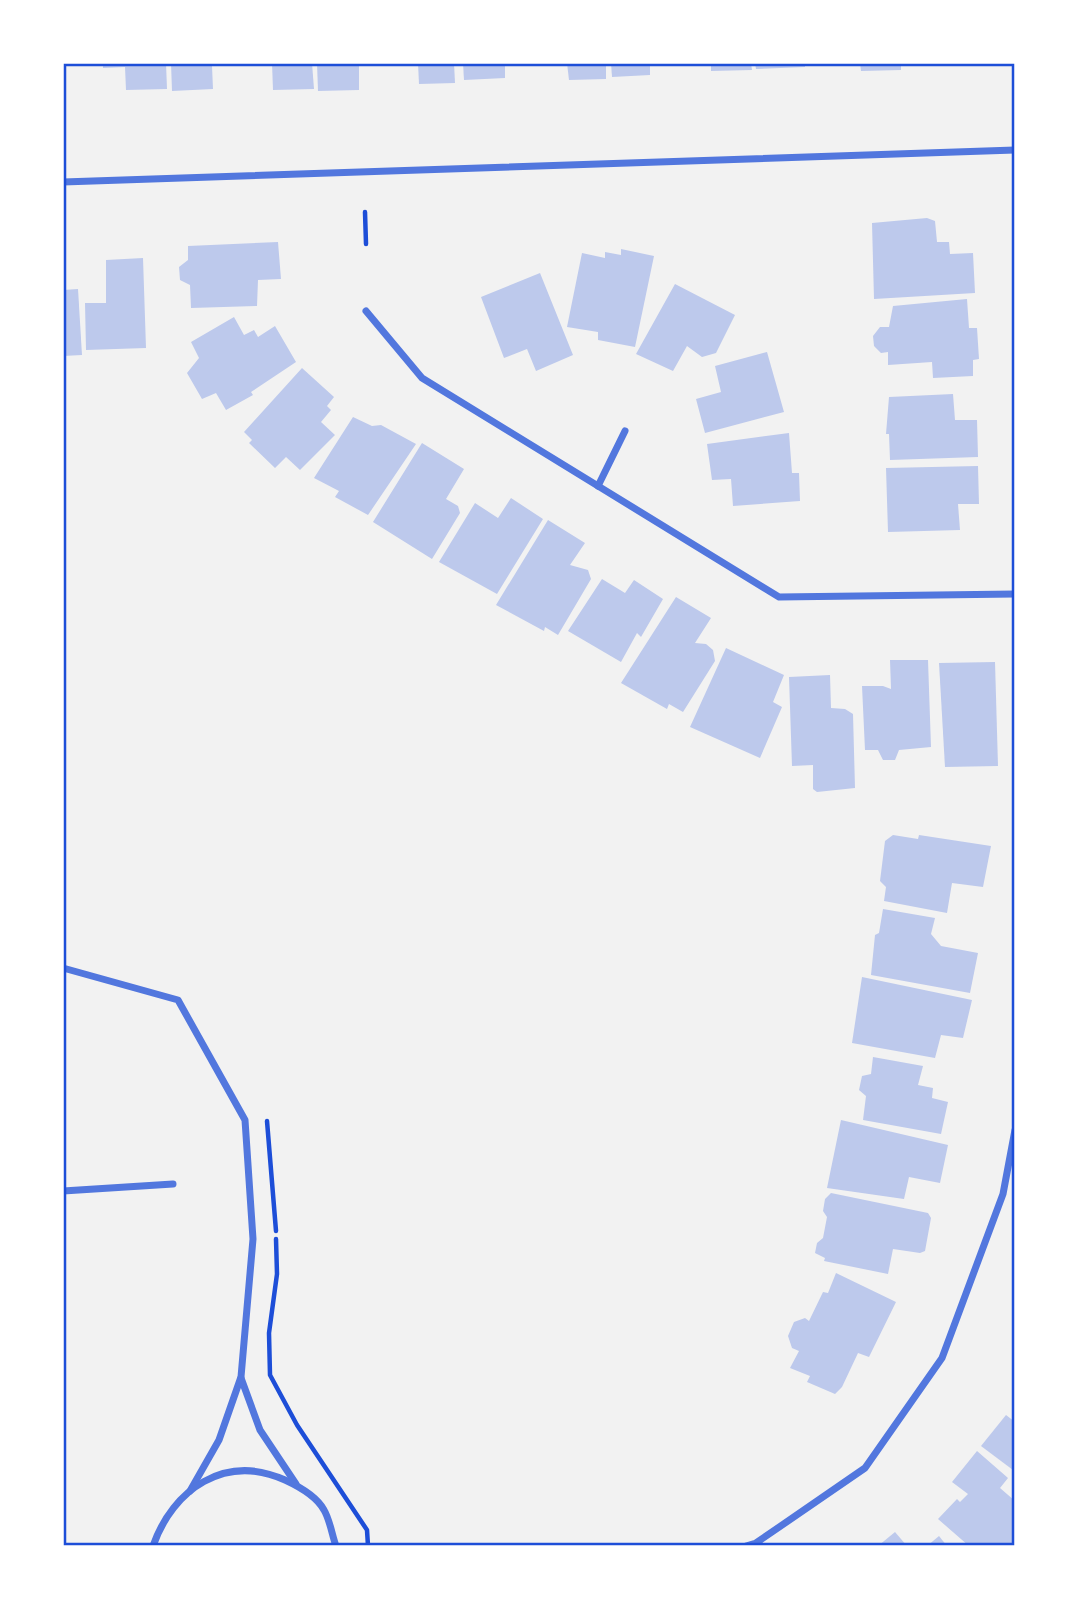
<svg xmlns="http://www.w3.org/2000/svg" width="1078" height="1609" font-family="'DejaVu Sans',sans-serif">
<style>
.building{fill:#bdc9ec}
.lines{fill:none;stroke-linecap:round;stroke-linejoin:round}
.path{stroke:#1d4ed8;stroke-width:4.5}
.minor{stroke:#5277de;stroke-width:7}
.neatline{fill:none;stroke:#1d4ed8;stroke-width:2.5}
</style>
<rect width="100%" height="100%" fill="#f2f2f2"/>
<g class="building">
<polygon points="103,63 166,63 167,89 126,90 125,67 103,68"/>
<polygon points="171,63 220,63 220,66 212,66 213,89 172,91"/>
<polygon points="272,63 312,63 314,89 273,90"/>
<polygon points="317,63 359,63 359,90 318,91"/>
<polygon points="418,63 454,63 455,83 419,84"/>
<polygon points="463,63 505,63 505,78 464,80"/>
<polygon points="567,63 606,63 606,79 569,80"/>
<polygon points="611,63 650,63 650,75 612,77"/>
<polygon points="711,63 751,63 752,70 711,71"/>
<polygon points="755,63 805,63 805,67 756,69"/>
<polygon points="860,63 901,63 901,70 861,71"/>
<polygon points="927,218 935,221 937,242 949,242 950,254 973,253 975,293 874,299 872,223"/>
<polygon points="278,242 281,279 258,280 257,306 191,308 190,285 180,280 179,267 188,260 188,246"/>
<polygon points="621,249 654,256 635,347 598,340 598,332 567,327 582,253 605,258 605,252 621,255"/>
<polygon points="143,258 146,348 86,350 85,303 106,303 106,260"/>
<polygon points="540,273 573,355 536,371 527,349 504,358 481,297"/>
<polygon points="675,284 735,315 716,353 702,357 687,346 673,371 636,354"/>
<polygon points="78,289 82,355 63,356 63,290"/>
<polygon points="967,299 969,328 977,328 979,359 973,360 973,376 933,378 932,362 888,365 888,352 881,353 874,346 873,336 880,327 889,327 893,306"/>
<polygon points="234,317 244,335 254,330 258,337 275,326 296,362 251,392 253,395 226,410 216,393 202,399 187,373 199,358 191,342"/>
<polygon points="767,352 784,412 705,433 696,399 721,392 715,366"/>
<polygon points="302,368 334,397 327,406 331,410 321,422 335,435 300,470 286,457 275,468 249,443 252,440 244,432"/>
<polygon points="953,394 955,420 977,420 978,457 890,460 889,434 886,434 889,397"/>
<polygon points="353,417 372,426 381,425 416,444 368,515 335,497 339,491 314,478"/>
<polygon points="789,433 792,473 799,473 800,501 733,506 731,479 712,480 707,444"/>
<polygon points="422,443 464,469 446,499 458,506 460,513 432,559 373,522"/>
<polygon points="978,466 979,504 958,504 960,530 888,532 886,468"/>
<polygon points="511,498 543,519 497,594 439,562 475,503 498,518"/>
<polygon points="548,520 585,543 570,565 588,570 591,579 558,635 545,627 544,631 496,605"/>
<polygon points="602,579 625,593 634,580 663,599 641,637 637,633 621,662 568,631"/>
<polygon points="676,597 711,618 695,643 706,644 713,650 715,661 683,712 669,704 667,709 621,683"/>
<polygon points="726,648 784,675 773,702 782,707 760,758 690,727"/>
<polygon points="890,660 928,660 931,747 899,750 895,760 883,760 878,750 865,750 862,686 883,686 891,689"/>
<polygon points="995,662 998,766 945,767 939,663"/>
<polygon points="830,675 831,708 845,709 853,714 855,788 817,792 813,789 813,765 792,766 789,677"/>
<polygon points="893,835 918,839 919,835 991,846 983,887 952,883 947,913 884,901 886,887 880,881 885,841"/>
<polygon points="883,909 935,918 931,934 941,946 978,953 970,993 871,975 875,935 879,933"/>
<polygon points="862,977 972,1000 963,1038 941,1035 935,1058 852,1043"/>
<polygon points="873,1057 923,1066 918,1085 933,1088 932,1098 948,1102 941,1134 863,1120 866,1096 859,1090 862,1076 871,1074"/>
<polygon points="841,1120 948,1145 940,1183 909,1177 904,1199 827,1188"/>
<polygon points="831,1193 928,1213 931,1218 925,1251 920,1253 893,1249 888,1274 824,1261 825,1258 815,1253 817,1243 823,1238 827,1217 823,1211 825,1199"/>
<polygon points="836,1273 896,1302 869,1357 858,1353 842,1387 835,1394 807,1382 810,1376 790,1368 799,1351 792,1348 788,1336 794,1322 805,1318 809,1321 823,1292 828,1293"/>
<polygon points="1006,1415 1015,1422 1013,1470 981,1446"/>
<polygon points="977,1451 1008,1478 1000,1488 1015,1501 1015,1546 969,1546 938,1519 957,1499 960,1502 968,1494 952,1482"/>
<polygon points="895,1532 907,1546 878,1546"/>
<polygon points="939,1536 947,1546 927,1546"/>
</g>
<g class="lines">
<g class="path">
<polyline points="365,212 366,244"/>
<polyline points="267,1121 276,1231"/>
<polyline points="276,1239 277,1274 269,1333 270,1375 297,1425 367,1530 368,1546"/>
</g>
<g class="minor">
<polyline points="63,182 1015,150"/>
<polyline points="366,311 422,378 779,597 1015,594"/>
<polyline points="598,486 625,431"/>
<polyline points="63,968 178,1000 245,1120 253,1239 241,1377 219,1440 190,1491"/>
<polyline points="63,1191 173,1184"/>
<polyline points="241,1378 260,1430 296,1484"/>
<path d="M153,1546C173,1489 225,1453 285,1480C298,1486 317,1497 324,1510C330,1520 332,1535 336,1546"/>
<polyline points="746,1546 756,1543 865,1468 942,1358 1003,1194 1015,1130"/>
</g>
</g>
<rect width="1078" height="1609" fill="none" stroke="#ffffff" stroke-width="130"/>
<rect x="65" y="65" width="948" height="1479" class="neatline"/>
</svg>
